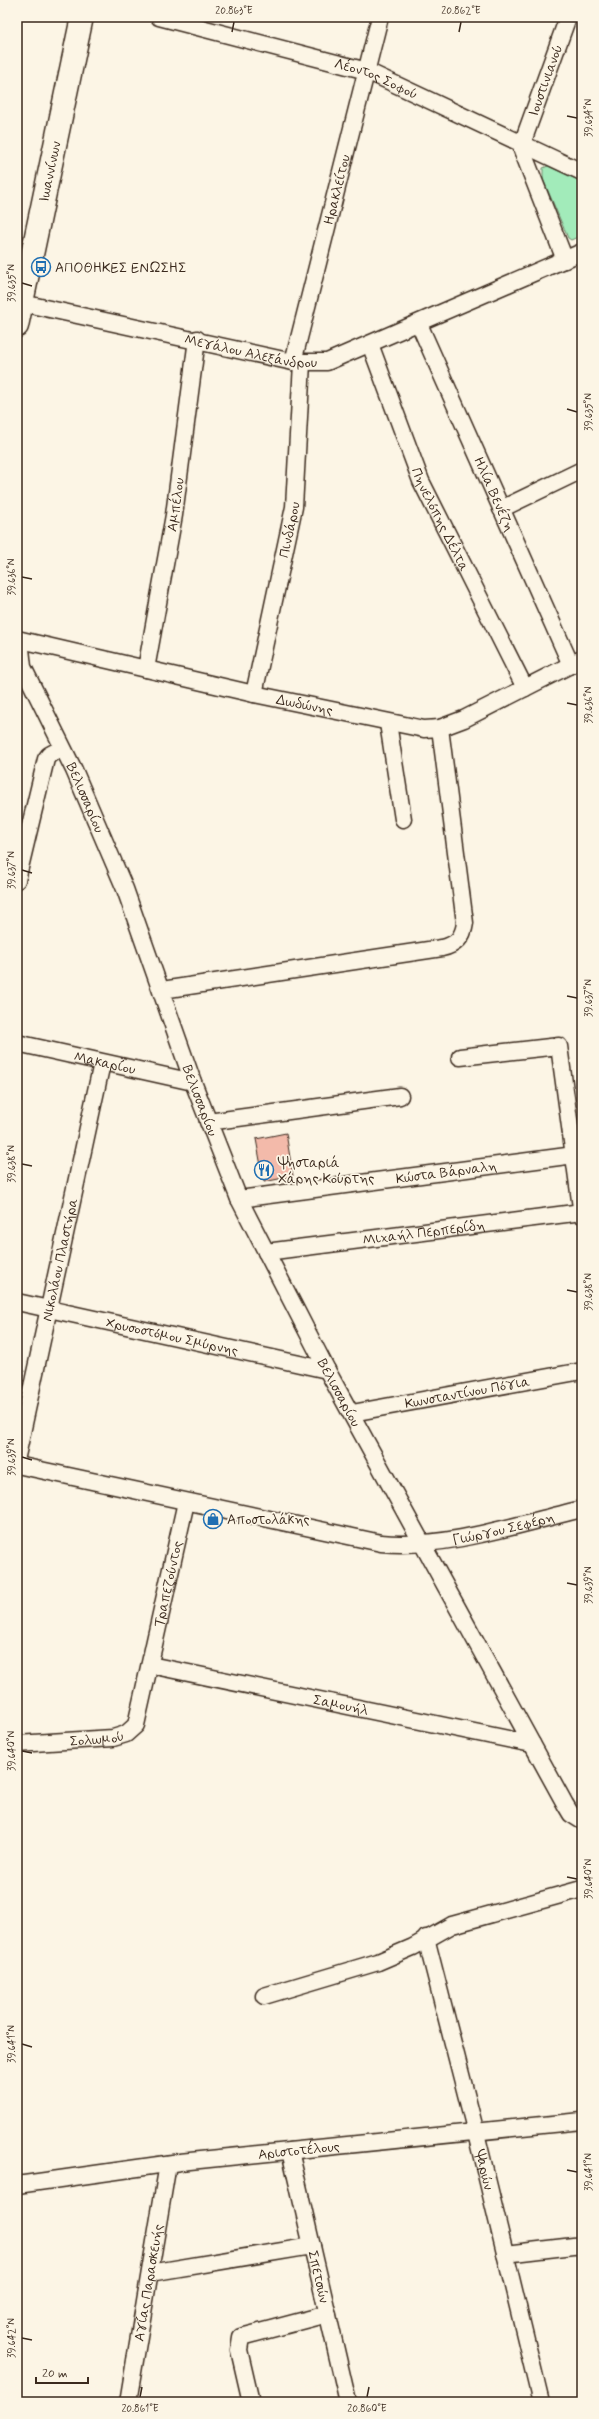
<svg xmlns="http://www.w3.org/2000/svg" width="599" height="2419" font-family="Mynerve,sans-serif">
<style>
.green{fill:#a2ebba;stroke:#6e8a6c}
.building{fill:#f3baaa;stroke:#3b2a1e}
.lines{fill:none;stroke-linecap:round;stroke-linejoin:round}
.minor-casing{stroke:#3b2a1e;stroke-width:19}
.secondary-casing{stroke:#3b2a1e;stroke-width:25}
.minor{stroke:#fcf5e5;stroke-width:16}
.secondary{stroke:#fcf5e5;stroke-width:22}
.ticks{fill:none;stroke:#3b2a1e;stroke-width:1.5}
.labels{text-anchor:middle;stroke-width:3.5;stroke-linejoin:round;paint-order:stroke}
.street-label{font-size:14px;fill:#3b2a1e;stroke:#fcf5e5}
.poi-label{font-size:14px;fill:#3b2a1e;stroke:#fcf5e5;text-anchor:start}
.neatline{fill:none;stroke:#3b2a1e;stroke-width:1.5}
.ticks-label{font-size:10px;text-anchor:middle;fill:#3b2a1e}
</style>
<rect width="100%" height="100%" fill="#fcf5e5"/>
<filter id="ink" filterUnits="userSpaceOnUse"><feTurbulence type="fractalNoise" baseFrequency=".025" numOctaves="2"/><feDisplacementMap in="SourceGraphic" scale="8" xChannelSelector="R" yChannelSelector="G"/><feConvolveMatrix kernelMatrix="1 2 1 2 8 2 1 2 1" color-interpolation-filters="sRGB"/></filter>
<g filter="url(#ink)">
<polygon class="green" points="548,166 582,182 582,235 571,240 568,238 543,179 543,168"/>
<polygon class="building" points="286,1133 293,1176 264,1182 256,1139"/>
<g class="lines">
<defs>
<g id="minor">
<path id="s1" d="M159,17L367,71L582,172"/>
<path id="s2" d="M565,260L522,150V144L568,17"/>
<path id="s3" d="M22,303L293,362H327L582,252"/>
<path id="s4" d="M419,324L571,665"/>
<path id="s5" d="M370,344L421,481L525,688"/>
<path id="s6" d="M293,362L380,17"/>
<polyline points="501,509 582,470"/>
<path id="s7" d="M17,639L254,694L424,729L440,728L464,719L582,659"/>
<path id="s8" d="M20,640L23,667L74,770L125,889L193,1082L239,1199L327,1370L565,1804L571,1814L582,1821"/>
<path id="s9" d="M146,669L174,515L197,339"/>
<path id="s10" d="M254,694L294,507L302,363"/>
<polyline points="388,723 403,819"/>
<polyline points="17,880 46,759 49,755 62,748"/>
<path d="M162,990L442,948C456,945 463,938 465,923L440,728"/>
<path id="s11" d="M17,1043L193,1082"/>
<polyline points="460,1057 559,1046 582,1215"/>
<polyline points="208,1122 400,1096"/>
<path id="s12" d="M239,1199L582,1154"/>
<path id="s13" d="M266,1252L582,1212"/>
<path id="s14" d="M17,1302L327,1370"/>
<path id="s15" d="M352,1413L582,1371"/>
<path id="s16" d="M17,1456L102,1063"/>
<path id="s17" d="M17,1465L381,1543C446,1549 519,1524 582,1509"/>
<path id="s18" d="M150,1665L532,1744"/>
<path id="s19" d="M17,1744L113,1738L126,1734L136,1725L186,1502"/>
<path id="s20" d="M426,1938L476,2133L541,2402"/>
<polyline points="264,1996 378,1962 413,1947 452,1925 582,1889"/>
<path id="s21" d="M290,2151L348,2402"/>
<path id="s22" d="M17,2185L180,2162L582,2121"/>
<polyline points="505,2254 582,2245"/>
<polyline points="150,2273 312,2246"/>
<path id="s23" d="M128,2402L168,2164"/>
<polyline points="251,2402 239,2350 241,2337 328,2314"/>
</g>
<g id="secondary">
<path id="s24" d="M17,326L82,17"/>
</g>
</defs>
<use href="#minor" class="minor-casing"/>
<use href="#secondary" class="secondary-casing"/>
<use href="#minor" class="minor"/>
<use href="#secondary" class="secondary"/>
</g>
</g>
<path class="ticks" d="M232,32L234,22M459,32L461,22M567,116L577,118M22,283L32,286M567,409L577,412M22,577L32,579M567,703L577,705M22,870L32,873M567,996L577,998M22,1164L32,1166M567,1290L577,1292M22,1457L32,1460M567,1583L577,1585M22,1751L32,1753M567,1877L577,1879M22,2044L32,2047M567,2170L577,2172M22,2338L32,2340M140,2397L142,2387M367,2397L369,2387"/>
<defs>
<symbol id="bus-ring" viewBox="-11 -11 22 22"><circle r="9.5" fill="#fcf5e5" stroke="#1f6fb2" stroke-width="1.5"/><path d="M-5-6H5V4H4V6H2V4H-2V6H-4V4H-5ZM-3.5-4V0h7V-4ZM-3.5 1.2v1.5H-2V1.2ZM2 1.2v1.5H3.5V1.2Z" fill="#1f6fb2"/></symbol>
<symbol id="restaurant-ring" viewBox="-11 -11 22 22"><circle r="9.5" fill="#fcf5e5" stroke="#1f6fb2" stroke-width="1.5"/><path d="M-5-6h1v4h1v-4h1v4h1v-4h1v5L-1.5 .5V6h-2V.5L-5-1ZM5-6V6H3V1.5H1.5Q1.5-4 5-6Z" fill="#1f6fb2"/></symbol>
<symbol id="shop-ring" viewBox="-11 -11 22 22"><circle r="9.5" fill="#fcf5e5" stroke="#1f6fb2" stroke-width="1.5"/><path d="M-5-2.5h2.3a2.7 3.5 0 0 1 5.4 0H5L5.5 6h-11ZM-1.5-2.5h3a1.5 2.3 0 0 0-3 0Z" fill="#1f6fb2"/></symbol>
</defs>
<g fill-rule="evenodd">
<use href="#bus-ring" x="30" y="256" width="22" height="22"/>
<use href="#restaurant-ring" x="253" y="1159" width="22" height="22"/>
<use href="#shop-ring" x="202" y="1508" width="22" height="22"/>
</g>
<g class="labels">
<g class="street-label">
<text dy="5" stroke="none"><textPath href="#s1" startOffset="226">Λέοντος Σοφού</textPath></text>
<text dy="5" stroke="none"><textPath href="#s2" startOffset="192">Ιουστινιανού</textPath></text>
<text dy="5" stroke="none"><textPath href="#s24" startOffset="158">Ιωαννίνων</textPath></text>
<text dy="5" stroke="none"><textPath href="#s6" startOffset="178">Ηρακλείτου</textPath></text>
<text dy="5" stroke="none"><textPath href="#s3" startOffset="234">Μεγάλου Αλεξάνδρου</textPath></text>
<text dy="5" stroke="none"><textPath href="#s4" startOffset="186">Ηλία Βενέζη</textPath></text>
<text dy="5" stroke="none"><textPath href="#s9" startOffset="167">Αμπέλου</textPath></text>
<text dy="5" stroke="none"><textPath href="#s5" startOffset="189">Πηνελόπης Δέλτα</textPath></text>
<text dy="5" stroke="none"><textPath href="#s10" startOffset="168">Πινδάρου</textPath></text>
<text dy="5" stroke="none"><textPath href="#s7" startOffset="295">Δωδώνης</textPath></text>
<text dy="5" stroke="none"><textPath href="#s8" startOffset="172">Βελισσαρίου</textPath></text>
<text dy="5" stroke="none"><textPath href="#s11" startOffset="90">Μακαρίου</textPath></text>
<text dy="5" stroke="none"><textPath href="#s8" startOffset="496">Βελισσαρίου</textPath></text>
<text dy="5" stroke="none"><textPath href="#s12" startOffset="209">Κώστα Βάρναλη</textPath></text>
<text dy="5" stroke="none"><textPath href="#s13" startOffset="159">Μιχαήλ Περπερίδη</textPath></text>
<text dy="5" stroke="none"><textPath href="#s16" startOffset="201">Νικολάου Πλαστήρα</textPath></text>
<text dy="5" stroke="none"><textPath href="#s14" startOffset="159">Χρυσοστόμου Σμύρνης</textPath></text>
<text dy="5" stroke="none"><textPath href="#s8" startOffset="820">Βελισσαρίου</textPath></text>
<text dy="5" stroke="none"><textPath href="#s15" startOffset="117">Κωνσταντίνου Πόγια</textPath></text>
<text dy="5" stroke="none"><textPath href="#s17" startOffset="496">Γιώργου Σεφέρη</textPath></text>
<text dy="5" stroke="none"><textPath href="#s19" startOffset="268">Τραπεζούντος</textPath></text>
<text dy="5" stroke="none"><textPath href="#s18" startOffset="195">Σαμουήλ</textPath></text>
<text dy="5" stroke="none"><textPath href="#s19" startOffset="80">Σολωμού</textPath></text>
<text dy="5" stroke="none"><textPath href="#s22" startOffset="284">Αριστοτέλους</textPath></text>
<text dy="5" stroke="none"><textPath href="#s20" startOffset="239">Ψαρών</textPath></text>
<text dy="5" stroke="none"><textPath href="#s21" startOffset="129">Σπετσών</textPath></text>
<text dy="5" stroke="none"><textPath href="#s23" startOffset="121">Αγίας Παρασκευής</textPath></text>
</g>
<g class="poi-label">
<text x="55" y="272">ΑΠΟΘΗΚΕΣ ΕΝΩΣΗΣ</text>
<text x="278" y="1167">Ψησταριά<tspan x="278" dy="16">Χάρης Κούρτης</tspan></text>
<text x="227" y="1524">Αποστολάκης</text>
</g>
</g>
<rect width="599" height="2419" fill="none" stroke="#fcf5e5" stroke-width="44"/>
<path d="M36 2377v6h52v-6" fill="none" stroke="#3b2a1e" stroke-width="2"/>
<text x="42" y="2377" font-size="12" fill="#3b2a1e" stroke="#fcf5e5" stroke-width="3" paint-order="stroke">20 m</text>
<rect x="22" y="22" width="555" height="2375" class="neatline"/>
<g class="ticks-label">
<text x="234" y="14">20.863°E</text>
<text x="461" y="14">20.862°E</text>
<text transform="translate(588 118) rotate(-90)" y="4">39.634°N</text>
<text transform="translate(11 283) rotate(-90)" y="4">39.635°N</text>
<text transform="translate(588 412) rotate(-90)" y="4">39.635°N</text>
<text transform="translate(11 577) rotate(-90)" y="4">39.636°N</text>
<text transform="translate(588 705) rotate(-90)" y="4">39.636°N</text>
<text transform="translate(11 870) rotate(-90)" y="4">39.637°N</text>
<text transform="translate(588 998) rotate(-90)" y="4">39.637°N</text>
<text transform="translate(11 1164) rotate(-90)" y="4">39.638°N</text>
<text transform="translate(588 1292) rotate(-90)" y="4">39.638°N</text>
<text transform="translate(11 1457) rotate(-90)" y="4">39.639°N</text>
<text transform="translate(588 1585) rotate(-90)" y="4">39.639°N</text>
<text transform="translate(11 1751) rotate(-90)" y="4">39.640°N</text>
<text transform="translate(588 1879) rotate(-90)" y="4">39.640°N</text>
<text transform="translate(11 2044) rotate(-90)" y="4">39.641°N</text>
<text transform="translate(588 2172) rotate(-90)" y="4">39.641°N</text>
<text transform="translate(11 2338) rotate(-90)" y="4">39.642°N</text>
<text x="140" y="2412">20.861°E</text>
<text x="367" y="2412">20.860°E</text>
</g>
</svg>
